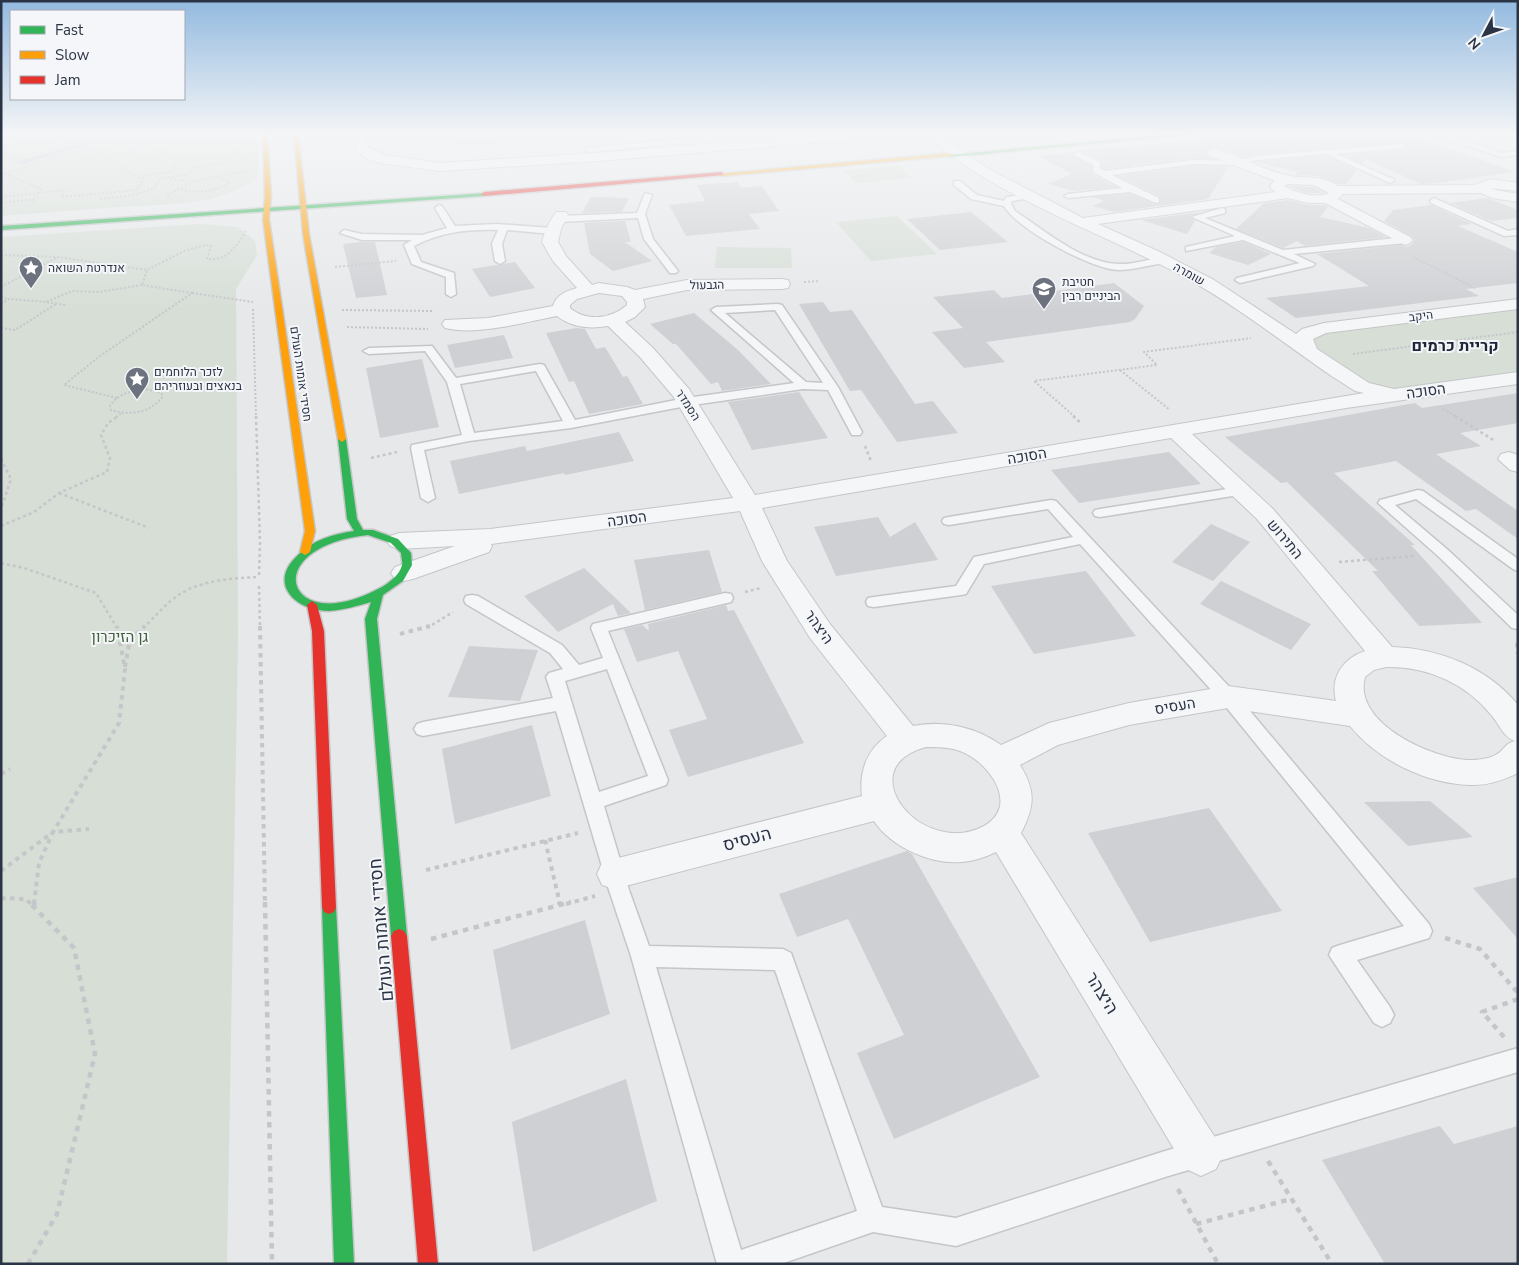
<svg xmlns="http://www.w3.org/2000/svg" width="1519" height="1265" font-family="'Nunito Sans',Heebo,sans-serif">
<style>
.green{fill:#d6ded6}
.water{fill:#b4c4d5}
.building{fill:#ced0d3}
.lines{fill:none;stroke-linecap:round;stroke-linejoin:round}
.lane-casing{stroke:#c4c6c8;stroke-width:3}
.street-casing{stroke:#c4c6c8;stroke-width:2}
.fast-casing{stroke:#c4c6c8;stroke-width:3}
.slow-casing{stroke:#c4c6c8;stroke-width:3}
.jam-casing{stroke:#c4c6c8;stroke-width:3}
.path-far3{stroke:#c5c6ca;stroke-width:2;stroke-dasharray:2 2;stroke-linecap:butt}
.path-far2{stroke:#c5c6ca;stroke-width:2.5;stroke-dasharray:3 3;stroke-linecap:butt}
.path-far1{stroke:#c5c6ca;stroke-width:4;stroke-dasharray:4.5 4.5;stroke-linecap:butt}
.path{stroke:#c5c6ca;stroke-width:4.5;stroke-dasharray:5.5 5.5;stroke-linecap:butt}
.lane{fill:#f5f6f7;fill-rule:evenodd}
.street{fill:#f5f6f7;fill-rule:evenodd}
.fast{fill:#30b455;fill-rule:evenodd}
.slow{fill:#ff9f0a;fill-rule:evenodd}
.jam{fill:#e5322d;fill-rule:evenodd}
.labels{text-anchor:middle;stroke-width:4;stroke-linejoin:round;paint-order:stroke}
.far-poi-label{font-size:12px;fill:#2b3445;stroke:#f4f6f9;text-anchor:start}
.far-street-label{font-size:12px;fill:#2b3445;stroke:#f4f6f9}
.street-label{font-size:15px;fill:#2b3445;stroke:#f4f6f9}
.park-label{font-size:15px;fill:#3f6138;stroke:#f4f6f9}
.far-district-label{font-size:16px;font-weight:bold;fill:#1d2536;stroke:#f4f6f9}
.near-street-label{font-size:18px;fill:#2b3445;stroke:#f4f6f9}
</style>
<rect width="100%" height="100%" fill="#e6e8ea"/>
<g class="green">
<path d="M1,134H257L258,177C220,207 165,204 119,207C80,210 41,213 1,216Z"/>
<polygon points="416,134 555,134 490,144 419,142"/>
<polygon points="899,166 912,178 856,183 844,170"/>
<polygon points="897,216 937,254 871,261 836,222"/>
<polygon points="200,224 238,227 255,241 257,255 236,289 238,635 227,1264 1,1264 1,237"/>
<polygon points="717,247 791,248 792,268 715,268"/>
<polygon points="1518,306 1518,378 1377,392 1308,349 1308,333"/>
</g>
<polygon class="water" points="98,139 104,140 22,164 15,162"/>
<g class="building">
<polygon points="1265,134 1371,134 1384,139 1414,136 1515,172 1438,183 1421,184 1366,159 1363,164 1343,155 1404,150 1406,144 1404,142 1257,154 1243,157 1214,147 1205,153 1210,159 1194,158 1105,169 1102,168 1101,160 1081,151"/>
<polygon points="1075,152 1073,153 1074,157 1091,166 1092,174 1116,187 1074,191 1048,184 1072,174 1038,156"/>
<polygon points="1326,156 1357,170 1346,184 1338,184 1318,176 1295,175 1298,172 1255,162"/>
<polygon points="1194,166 1228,167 1208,199 1114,212 1093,206 1104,201 1093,197 1130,194 1155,205 1160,204 1160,196 1118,176"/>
<polygon points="737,182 741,188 762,186 779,211 749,214 760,229 686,236 669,205 705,201 697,185"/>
<polygon points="1288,186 1314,187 1324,193 1306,193"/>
<polygon points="591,197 629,198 622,212 582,213"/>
<polygon points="1487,198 1518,210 1518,218 1491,221 1450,203"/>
<polygon points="1288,200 1308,205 1325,205 1328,207 1320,217 1369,228 1386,237 1305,246 1297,241 1283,248 1236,229 1264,203"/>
<polygon points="1431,205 1472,224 1458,226 1518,252 1518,283 1466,289 1479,296 1296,318 1266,298 1369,286 1317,254 1401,245 1406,247 1411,245 1415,240 1411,236 1384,221 1393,210"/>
<polygon points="971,212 1008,242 940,250 907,219"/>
<polygon points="1201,212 1190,216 1195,221 1187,234 1141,220"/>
<polygon points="625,221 631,242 625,242 652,261 613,271 590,254 584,223"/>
<polygon points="361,242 375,242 387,295 356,298 343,244"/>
<polygon points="1243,242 1271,254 1248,265 1209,253 1216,247"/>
<polygon points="515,262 535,288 490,297 472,269"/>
<polygon points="1114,283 1144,306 1135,319 1130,322 986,342 1005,362 964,368 932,332 963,328 933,297 994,290 1002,298"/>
<polygon points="823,302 830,312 852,310 915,404 933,401 958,433 897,442 861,390 850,391 799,304"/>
<polygon points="694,313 738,350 771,384 722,391 718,382 711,384 676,344 673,344 650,324"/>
<polygon points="577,328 585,329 596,349 605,347 623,377 627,376 643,404 589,414 574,381 569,382 546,333"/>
<polygon points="504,335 513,358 455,368 447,345"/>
<polygon points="422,359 439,427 380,438 366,368"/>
<polygon points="799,392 828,438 752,450 728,402"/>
<polygon points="1518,393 1518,423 1460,433 1481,446 1436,454 1518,511 1518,539 1476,509 1466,511 1396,461 1334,473 1415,545 1411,545 1482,623 1419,626 1372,571 1378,571 1287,482 1281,483 1225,437 1415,403 1422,408"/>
<polygon points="619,432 634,461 565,475 564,473 459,494 450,461 525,446 527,451"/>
<polygon points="1169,452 1201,484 1079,503 1051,470"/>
<polygon points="878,517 890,537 915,522 938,560 836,576 814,527"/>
<polygon points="1211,524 1250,542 1213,581 1172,562"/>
<polygon points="709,550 722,592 645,610 634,560"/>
<polygon points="584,568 631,613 618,616 613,604 558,632 524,596"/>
<polygon points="1086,571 1136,636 1034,654 991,586"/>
<polygon points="1221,581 1311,624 1291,650 1200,604"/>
<polygon points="726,605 728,611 734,610 804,743 688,777 669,730 707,719 678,651 637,662 624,629 642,625 649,631 648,624"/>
<polygon points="469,646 538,650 520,701 448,697"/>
<polygon points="532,725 551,796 455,824 442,749"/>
<polygon points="1430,801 1473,837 1408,846 1364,802"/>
<polygon points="1209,808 1282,911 1150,942 1088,833"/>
<polygon points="907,851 912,854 1040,1077 894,1139 857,1053 904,1035 848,919 797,937 779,894"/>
<polygon points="1518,877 1518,939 1473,888"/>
<polygon points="585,920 610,1014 511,1050 493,950"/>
<polygon points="626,1079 657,1201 533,1252 512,1122"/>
<polygon points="1440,1126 1454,1144 1518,1126 1518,1264 1385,1264 1322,1160"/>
</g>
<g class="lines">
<defs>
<g id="lane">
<polygon points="1441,134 1454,134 1452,136 1502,153 1518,151 1518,155 1501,157 1441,137"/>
<polygon points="1506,134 1518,134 1518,139 1507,136"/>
<polygon points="678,139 682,141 681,143 589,152 585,150 589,148"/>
<polygon points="1401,144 1404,144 1404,148 1336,154 1393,179 1394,181 1390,183 1326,154 1257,160 1236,165 1194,164 1112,175 1159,198 1159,202 1156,203 1130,192 1068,198 1064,196 1068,194 1122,188 1093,172 1093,165 1076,156 1075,154 1079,152 1100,162 1100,169 1105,171 1194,160 1236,161 1257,156"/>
<path d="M954,181H960L977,195L1004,201L1006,197L1030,194V198L1012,201L1011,204L1015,211C1046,231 1080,262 1118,264C1133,265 1149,259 1164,257L1169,260L1164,263C1149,265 1134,270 1118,270C1091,269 1017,229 1004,206L971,199L954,185Z"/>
<polygon points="645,193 652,195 645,214 653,239 678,271 676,273 670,273 644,239 638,218 559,222 555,219 559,216 637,213"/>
<polygon points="1434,198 1508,231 1518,229 1518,235 1504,236 1431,203 1430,201"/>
<path d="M439,205L442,206L455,226L497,224L552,228L556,231L552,234L507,230L502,244L505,261L500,264L495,261L492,244L498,230C468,229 441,232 414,246L421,262L454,273L456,294L451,297L446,294V277L412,264L404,245L412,240H362L340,233L344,230L362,234L422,235L447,228L435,208Z"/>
<polygon points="1222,208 1225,209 1225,213 1205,218 1283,250 1405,237 1410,240 1405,243 1294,254 1315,264 1313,266 1240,283 1235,280 1237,278 1300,263 1243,240 1186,251 1186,247 1235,236 1192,217"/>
<path d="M778,304L782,305L838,387L862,432L860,435H852L828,390L803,389L686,406L571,428L469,441L424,450L435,498L428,502L421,498L411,448L412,445L462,435L447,382L425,351L369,354L363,351L369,348L432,346L456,378L540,364L544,365L575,420L686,398L794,383L711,310L716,307ZM775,310L823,383L806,382L725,313ZM536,371L563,421L474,433L460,384Z"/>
<polygon points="1240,487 1245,488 1247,491 1245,494 1100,517 1095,516 1093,513 1095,510 1100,509"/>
<polygon points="1418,490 1423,491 1518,559 1518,571 1513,569 1416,499 1395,505 1448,550 1518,615 1518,629 1512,628 1438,556 1378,503 1380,500"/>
<polygon points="1051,500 1056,501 1234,692 1429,924 1432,931 1429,938 1357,960 1390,1007 1394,1015 1390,1023 1382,1027 1374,1023 1329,955 1332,948 1340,945 1404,926 1222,702 1080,544 984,564 966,594 961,595 874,607 868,606 866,602 868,598 874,597 956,586 974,557 1073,537 1048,509 949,525 944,524 942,521 944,518 949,517"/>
<path d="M725,593L731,594L733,598L731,602L608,631L668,780L666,785L604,806L629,890L649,946L783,949L791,953L882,1207L956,1218L1165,1151L1518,1048V1072L1165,1177L956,1246L873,1232L781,1264H717L631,956L609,890L556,711L423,736L417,734L414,729L417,724L423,722L553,698L546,677L549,673L563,669L550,653L466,604L464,600L466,596L472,595L478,596L562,645L579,665L603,658L591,628L593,624ZM607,669L648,776L599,792L565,681ZM656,967L775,970L857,1211L741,1250Z"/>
</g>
<g id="street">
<polygon points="351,134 363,134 368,147 383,155 440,163 597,153 825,134 875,134 869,138 597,161 440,171 380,163 365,158 356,149"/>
<path d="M930,134H942L968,156L998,174L1083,218L1275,192L1270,187L1274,180L1209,156L1207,153L1213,149C1238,155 1261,169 1286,175C1305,180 1318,173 1338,186L1475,185L1490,179L1518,183V191L1491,188L1496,190L1518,194V202L1492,198L1481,193L1343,194L1338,199L1410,237L1413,240L1410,243L1405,245L1325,203H1308L1288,198L1098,224L1160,252L1214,280L1296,334L1302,329L1324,323L1518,299V309L1326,333L1313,339L1317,349L1369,383L1394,389L1518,372V384L1346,408L1192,434L1273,509L1392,647C1439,648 1488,668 1518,705V773C1503,780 1487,786 1470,785C1427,784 1377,760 1350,726L1228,708L1129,725L1058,745L1020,765C1036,791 1035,806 1021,833L1216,1139L1223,1154L1216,1169L1201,1176L1186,1169L996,852C986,857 974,861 962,862C931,865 891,847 874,821L614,889L602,885L597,874L602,863L614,859L862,796C859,773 866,750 887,736L810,638L762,561L740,511L491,544L492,546L489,552L413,579L404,581L395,579L391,573L395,567L455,546L399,549L390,546L387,541L390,536L399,533L490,529L733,498L673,396L639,356L608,326C591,329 572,328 557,316C526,322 476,336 445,328L442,324L445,320L488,318L553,306C556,295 566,291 577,288L553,261L542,242C545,231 549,222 556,212H566L568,215L561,229L558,242L566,256L592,285L599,283L627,287L635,290L687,280L782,279L788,280L790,284L788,288L782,289L687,290L643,299L645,307L635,317L625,322L653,348L689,389L755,495L1364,393L1355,391L1333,377C1282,342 1233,303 1179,274C1118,242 1055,218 995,184C981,176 935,148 930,134ZM1288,184L1314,185L1329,193C1316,199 1296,193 1284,186ZM599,293L622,296L627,302V305C611,319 587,322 570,308V305L577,299ZM1171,438L1257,519L1365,651C1342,659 1330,678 1336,701L1228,686L1129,703L1049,723L1001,745C976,727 944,720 913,726L830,624L787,561L762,508ZM1386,667C1427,666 1467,684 1492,716C1500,725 1503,737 1515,741C1507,743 1506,746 1500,752C1493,758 1481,760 1471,760C1435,760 1352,724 1365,677L1374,670ZM926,747C937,747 950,747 960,751C988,761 1021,805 984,826C922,859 848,768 926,747Z"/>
<polygon points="1509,452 1518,455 1518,472 1510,470 1498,459 1501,454"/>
</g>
<g id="fast">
<polygon points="1175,134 1195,134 951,157 948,155"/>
<polygon points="486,193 484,196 1,230 1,226"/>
<path d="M342,436L346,439L357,519L363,530H373L398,539L411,553L412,565L403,581L383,595L377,619L407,936L404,941L399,943L394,941L391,936L365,619L371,602C357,606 344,610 329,611C295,611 267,583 298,555C313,540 333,534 354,531L347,519L338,439ZM368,535L391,543L401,553C401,557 403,562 402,565C400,575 387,585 378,589C286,638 256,547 368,535Z"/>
<polygon points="329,900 334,902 336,907 354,1264 334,1264 322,907 324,902"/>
</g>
<g id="slow">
<polygon points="263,134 267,134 271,196 269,219 315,531 310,552 305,555 300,552 305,531 263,219 265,196"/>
<polygon points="294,134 298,134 309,234 346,439 342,442 338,439 303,234"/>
<polygon points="951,153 953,156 722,176 719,174"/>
</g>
<g id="jam">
<polygon points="722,172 724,175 484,196 481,194 484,192"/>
<polygon points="312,601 317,605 324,631 336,907 334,912 329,914 324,912 322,907 312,631 307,605"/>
<polygon points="399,929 404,931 407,936 438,1264 418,1264 391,936 394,931"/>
</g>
</defs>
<use href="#lane" class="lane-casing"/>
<use href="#street" class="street-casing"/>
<use href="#fast" class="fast-casing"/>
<use href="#slow" class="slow-casing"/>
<use href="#jam" class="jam-casing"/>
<g class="path-far3">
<polyline points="130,134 180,161"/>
<path d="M425,134C456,150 506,139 539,134"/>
<polyline points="510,134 521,135"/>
<polyline points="1,135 16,134"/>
<polyline points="1,141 28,134"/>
<polygon points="120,144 141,147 119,156 97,153"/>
<polyline points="132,146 165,134"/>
<polyline points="90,148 142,180"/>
<polyline points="1,150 42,141 95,134"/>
<polyline points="4,173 41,189 35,199"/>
<polyline points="1,174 89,148 128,134"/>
<polyline points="166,179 187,181"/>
<path d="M177,189C195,193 213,193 229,183L227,180L216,177"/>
<polyline points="167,195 195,181 246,171"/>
<polyline points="1,197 64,190 61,197 137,190 145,175 173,172 176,162 233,156 235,134"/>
<polyline points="100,199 134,195 155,188 160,178 188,175 192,167 246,161"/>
<polyline points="1,203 35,199 33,205"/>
<path d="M1,255L58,257L147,270L184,251L205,245L211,246L207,259C228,261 236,247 246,231"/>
<polyline points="1413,257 1475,288"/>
<polyline points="335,267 396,261"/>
<polyline points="804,282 820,281"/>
<polyline points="1,287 58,257"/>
<polyline points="192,293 253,302"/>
<polyline points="1,297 8,299"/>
<polyline points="1,304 9,299 46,302"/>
<polyline points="65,305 46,302 72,291 99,292 142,285"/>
<polyline points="253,309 256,417"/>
<polyline points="342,310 433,311"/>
<polyline points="347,327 428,329"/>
<polyline points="1,328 15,330 56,304"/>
<polyline points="1353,354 1518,332"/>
<polyline points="1120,370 1170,410"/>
<path d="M146,389L161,393L163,396C151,413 130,416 111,410L110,406C118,393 132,391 146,389Z"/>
<polyline points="117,398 64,385 100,356 192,293 142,285 147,270"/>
<polyline points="1443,409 1457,417"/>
<polyline points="116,417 122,413"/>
<polyline points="1075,417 1034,381 1157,365 1144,352 1251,338"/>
</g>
<g class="path-far2">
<polyline points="256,416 260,542 259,577"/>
<polyline points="1073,416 1082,424"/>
<polyline points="1455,416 1495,441"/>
<polyline points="865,446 871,461"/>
<polyline points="371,458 397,452"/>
<polyline points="1,459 11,479 1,509"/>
<polyline points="59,493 149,528"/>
<polyline points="1,526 34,512 59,493 107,472 110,458 101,435 108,423 118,416"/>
<polyline points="1339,562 1415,556"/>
<polyline points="1,563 24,568 96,593 117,628"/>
<polyline points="259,586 260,628"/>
<polyline points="745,592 761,588"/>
<path d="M143,628C155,617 167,602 180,594C203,580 233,578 259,577"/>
<polyline points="427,628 453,612"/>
</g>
<g class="path-far1">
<polyline points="260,626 265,904"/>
<polyline points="400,634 430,626"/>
<polyline points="1517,643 1518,654"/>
<polyline points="125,667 130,640 145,626"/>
<polyline points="1,774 10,769"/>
<polyline points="545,840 560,904"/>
<polyline points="426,870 578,833"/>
<polyline points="1,871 53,832 119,723 125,669 117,626"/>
<polyline points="1,898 26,899 31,904"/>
<polyline points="34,904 39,863 53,832 89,829"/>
<polyline points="566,904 595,896"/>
</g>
<g class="path">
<polyline points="265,902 272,1264"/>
<polyline points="559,902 560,905"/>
<polyline points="34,906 34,902"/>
<polyline points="1445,938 1480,949 1518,993"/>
<polyline points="431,939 571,902"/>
<polyline points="1504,1037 1482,1012 1518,999"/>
<polyline points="1268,1161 1332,1264"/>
<polyline points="1178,1189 1218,1264"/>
<polyline points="1196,1224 1291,1199"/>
<polyline points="28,1264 57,1214 95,1054 74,948 29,902"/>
</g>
<use href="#lane" class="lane"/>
<use href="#street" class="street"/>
<use href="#fast" class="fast"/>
<use href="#slow" class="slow"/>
<use href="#jam" class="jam"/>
</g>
<linearGradient id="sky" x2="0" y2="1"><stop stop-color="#93bae0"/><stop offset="0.43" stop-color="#f4f5f6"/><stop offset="1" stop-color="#f4f5f6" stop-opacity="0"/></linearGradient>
<rect width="1519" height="311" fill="url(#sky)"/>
<defs>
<symbol id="sight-pin" viewBox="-11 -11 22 30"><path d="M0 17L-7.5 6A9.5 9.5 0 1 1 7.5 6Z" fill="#6c737f" stroke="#f4f6f9"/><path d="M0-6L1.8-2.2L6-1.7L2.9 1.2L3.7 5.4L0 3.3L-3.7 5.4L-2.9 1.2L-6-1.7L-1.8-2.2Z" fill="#fff"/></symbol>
<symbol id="school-pin" viewBox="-11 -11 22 30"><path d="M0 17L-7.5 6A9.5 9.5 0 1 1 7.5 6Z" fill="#6c737f" stroke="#f4f6f9"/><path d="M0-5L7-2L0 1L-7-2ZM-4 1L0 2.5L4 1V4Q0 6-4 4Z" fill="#fff"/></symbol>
</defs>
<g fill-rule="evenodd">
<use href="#sight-pin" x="17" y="254" width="28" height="38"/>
<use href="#school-pin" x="1030" y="275" width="28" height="38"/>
<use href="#sight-pin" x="123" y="365" width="28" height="38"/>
</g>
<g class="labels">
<g class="far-poi-label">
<text x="48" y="272">אנדרטת השואה</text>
<text x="1062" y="286">חטיבת<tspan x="1062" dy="14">הביניים רבין</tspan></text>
<text x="154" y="376">לזכר הלוחמים<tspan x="154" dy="14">בנאצים ובעוזריהם</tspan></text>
</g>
<g class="far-street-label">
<text transform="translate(1189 274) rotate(29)" y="4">שומרה</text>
<text transform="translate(707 285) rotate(-1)" y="4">הגבעול</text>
<text transform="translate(1421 316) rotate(-7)" y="4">היקב</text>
<text transform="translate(301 374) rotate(82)" y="4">חסידי אומות העולם</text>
<text transform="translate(688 405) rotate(57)" y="4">הסמדר</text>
</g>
<g class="street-label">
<text transform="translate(1426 391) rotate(-8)" y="5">הסוכה</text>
<text transform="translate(1027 456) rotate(-10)" y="5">הסוכה</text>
<text transform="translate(627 519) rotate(-8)" y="5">הסוכה</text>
<text transform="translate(1285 539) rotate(50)" y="5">התירוש</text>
<text transform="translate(819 627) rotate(55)" y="5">היצהר</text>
<text transform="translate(1175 706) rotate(-10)" y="5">העסיס</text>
</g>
<g class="park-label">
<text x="120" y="642">גן הזיכרון</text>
</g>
<g class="far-district-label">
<text x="1455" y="351">קריית כרמים</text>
</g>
<g class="near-street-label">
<text transform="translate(747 839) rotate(-15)" y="6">העסיס</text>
<text transform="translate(381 930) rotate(-95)" y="6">חסידי אומות העולם</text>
<text transform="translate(1102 993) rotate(58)" y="6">היצהר</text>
</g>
</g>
<rect width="1519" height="1265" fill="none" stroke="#2b3445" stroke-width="5"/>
<rect x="10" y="10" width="175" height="90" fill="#f4f6f9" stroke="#a4a8b1"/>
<rect x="20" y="26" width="25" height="8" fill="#30b455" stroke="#a4a8b1"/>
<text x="55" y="35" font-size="15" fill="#2b3445">Fast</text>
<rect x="20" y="51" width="25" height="8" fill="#ff9f0a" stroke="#a4a8b1"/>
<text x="55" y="60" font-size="15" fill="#2b3445">Slow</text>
<rect x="20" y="76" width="25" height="8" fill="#e5322d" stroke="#a4a8b1"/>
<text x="55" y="85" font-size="15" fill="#2b3445">Jam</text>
<g transform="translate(1484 35) rotate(229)" stroke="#f4f6f9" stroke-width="4" paint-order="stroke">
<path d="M0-4L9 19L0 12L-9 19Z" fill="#2b3445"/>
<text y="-8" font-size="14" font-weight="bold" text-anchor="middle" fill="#2b3445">N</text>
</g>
</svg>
